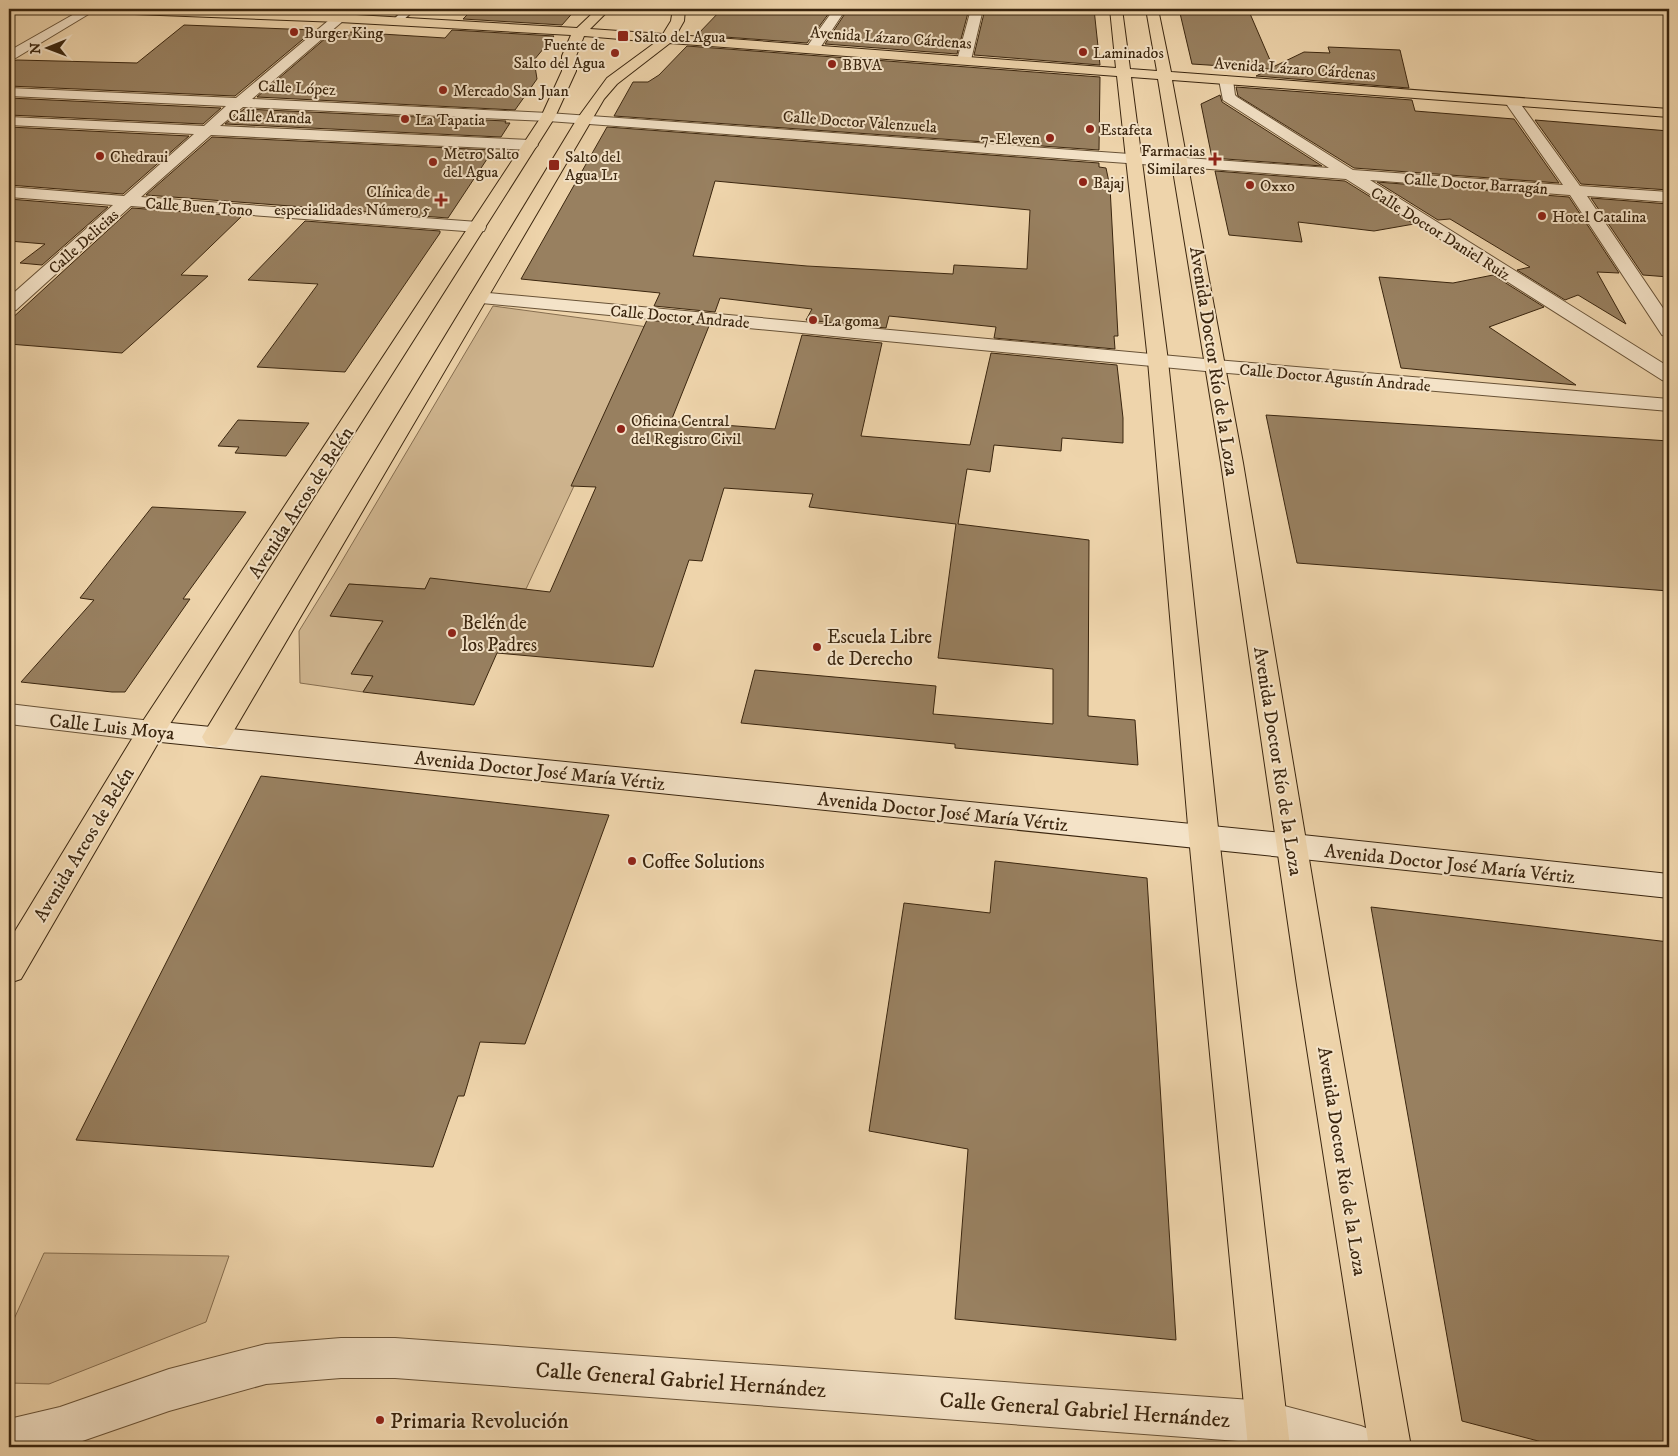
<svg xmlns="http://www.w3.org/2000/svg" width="1678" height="1456" font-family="'IM FELL DW Pica',serif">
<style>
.green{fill:#d0b690;stroke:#866e50}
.building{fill:#988060;stroke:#3b260f;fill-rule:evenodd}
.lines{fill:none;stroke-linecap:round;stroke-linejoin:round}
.pedestrian-casing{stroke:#685236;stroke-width:3}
.minor-casing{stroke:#685236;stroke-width:2}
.tertiary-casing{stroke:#685236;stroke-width:2}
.secondary-casing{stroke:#3b260f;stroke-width:2}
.primary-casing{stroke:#3b260f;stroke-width:2}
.pedestrian{fill:#f4e3c8;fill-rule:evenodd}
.minor{fill:#f4e3c8;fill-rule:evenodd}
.tertiary{fill:#f4e3c8;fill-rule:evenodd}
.secondary{fill:#f4e3c8;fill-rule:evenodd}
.primary{fill:#eed4ab;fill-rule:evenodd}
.poi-dot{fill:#8f2418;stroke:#f4e3c8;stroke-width:2}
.labels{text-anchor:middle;stroke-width:4;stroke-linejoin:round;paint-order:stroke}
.far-poi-label{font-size:16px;fill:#3b260f;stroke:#f4e3c8;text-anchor:start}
.far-street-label{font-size:16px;fill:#3b260f;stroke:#f4e3c8}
.street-label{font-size:19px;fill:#3b260f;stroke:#f4e3c8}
.poi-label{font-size:19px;fill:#3b260f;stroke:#f4e3c8;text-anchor:start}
.near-street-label{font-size:22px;fill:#3b260f;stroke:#f4e3c8}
.near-poi-label{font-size:22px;fill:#3b260f;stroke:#f4e3c8;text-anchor:start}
</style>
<rect width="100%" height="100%" fill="#eed4ab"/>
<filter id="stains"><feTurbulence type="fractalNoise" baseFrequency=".004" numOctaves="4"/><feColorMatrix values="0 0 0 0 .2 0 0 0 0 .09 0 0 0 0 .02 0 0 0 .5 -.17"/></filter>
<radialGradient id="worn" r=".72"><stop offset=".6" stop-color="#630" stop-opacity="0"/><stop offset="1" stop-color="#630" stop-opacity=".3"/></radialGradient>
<g class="green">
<polygon points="493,306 648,327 526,589 430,579 425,589 349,584 331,616 404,623 390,644 369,643 352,673 373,676 363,692 300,683 299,631 333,576"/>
<polygon points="44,1253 229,1256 206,1322 49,1384 9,1383 9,1330"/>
</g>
<g class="building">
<polygon points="473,9 576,9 562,25 463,19"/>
<polygon points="722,9 832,9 807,43 697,35"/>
<polygon points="848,9 969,9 957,54 825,44"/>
<polygon points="985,9 1048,10 1048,9 1094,9 1100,65 974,55"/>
<polygon points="1179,9 1248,9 1273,67 1304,52 1330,53 1328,47 1400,50 1409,88 1256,76 1270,69 1192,64"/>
<polygon points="184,25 314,30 235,96 9,86 9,62 17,60 137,63"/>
<polygon points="452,30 554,36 534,60 537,79 515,110 257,97 334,31 445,38"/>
<polygon points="687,46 1100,77 1099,150 614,116 633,82 648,82 659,75"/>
<polygon points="1236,87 1412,100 1415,111 1514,119 1559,183 1354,168 1238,96"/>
<polygon points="1220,95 1222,102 1322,166 1212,158 1201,104"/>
<polygon points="9,98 221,108 203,124 9,115"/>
<polygon points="244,109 506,121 505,123 510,123 501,137 225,124"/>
<polygon points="1535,120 1669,131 1669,190 1581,184"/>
<polygon points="9,127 189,136 123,194 9,185"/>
<path d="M607,127L1099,163V167L1106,168L1110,187L1118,336H1114L1115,349L994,338L996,327L889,316L886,328L806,320L812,309L720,298L715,312L654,306L660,293L521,279ZM715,181L1030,210L1027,269L954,265L953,274L807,266L693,256Z"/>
<polygon points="212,137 493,150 448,218 146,195"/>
<polygon points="1215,171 1345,181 1414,224 1374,231 1298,222 1302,242 1229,235"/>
<polygon points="1377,182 1569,197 1619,273 1597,272 1626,324 1578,295 1565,300 1517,270 1530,267 1450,219 1438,220"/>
<polygon points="1591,198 1669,204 1669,277 1643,275"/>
<polygon points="9,199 108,207 42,265 20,263 45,244 9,241"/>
<polygon points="132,208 242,216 181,275 208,276 122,353 9,344 9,321"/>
<polygon points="305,221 440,231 440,233 345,372 257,367 318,284 248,280"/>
<polygon points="1493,275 1544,307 1489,327 1576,385 1401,368 1379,277 1453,283"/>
<polygon points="647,320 709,326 671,421 775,429 802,335 882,343 861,436 970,445 991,353 1117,365 1123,418 1123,443 1062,438 1061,451 994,445 990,472 967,469 958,524 1089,540 1088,716 1135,720 1138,765 955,748 955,744 741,723 755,670 936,686 933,714 1053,724 1053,669 938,658 956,524 809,507 813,494 724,488 702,561 689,560 653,667 497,653 474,705 363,692 373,676 351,674 383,621 330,616 349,584 425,589 430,578 550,592 596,487 571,486"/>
<polygon points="1266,415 1669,441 1669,591 1297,563"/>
<polygon points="238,420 309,423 286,456 235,453 239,447 218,446"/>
<polygon points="152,507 246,512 183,599 190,599 125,692 112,692 21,682 94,600 80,598"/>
<polygon points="261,776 609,815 525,1044 480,1042 464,1096 458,1096 433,1167 76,1140"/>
<polygon points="995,861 1147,878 1176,1340 955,1319 968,1149 869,1131 904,903 990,913"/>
<polygon points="1371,907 1669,942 1669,1447 1561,1447 1462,1421"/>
</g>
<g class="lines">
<defs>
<polygon id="pedestrian" points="405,9 415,9 400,23 394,23 394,19"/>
<g id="minor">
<polygon points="83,9 97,9 14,59 9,60 9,51"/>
<polygon points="834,9 846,9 818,51 808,51 806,48"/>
<polygon points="971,9 983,9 971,60 964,64 957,60"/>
<polygon points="339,14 343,15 345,18 343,21 252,99 548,113 1329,168 1223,100 1219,80 1226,76 1233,80 1235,95 1237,97 1353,170 1563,185 1505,102 1507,99 1517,99 1580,186 1669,192 1669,202 1587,196 1669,317 1669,337 1662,335 1570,195 1370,180 1669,367 1669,382 1662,380 1346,179 548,121 243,107 220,126 530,140 535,142 538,145 535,148 530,150 211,135 141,197 478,222 484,223 486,227 484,231 478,232 131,206 16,310 9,312 9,297 113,205 9,197 9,187 124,196 194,134 9,125 9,117 204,126 226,106 9,96 9,88 236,98 335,15"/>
<polygon points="478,292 1216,360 1669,399 1669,411 1216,372 471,302 469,298 471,294"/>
<polygon points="341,1338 395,1338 1265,1401 1361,1426 1376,1432 1382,1447 1281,1447 1265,1443 395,1378 341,1378 266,1384 169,1411 65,1447 9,1447 9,1419 60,1407 169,1369 266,1344"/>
</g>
<polygon id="tertiary" points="9,704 151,721 161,724 165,731 161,738 151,741 9,724"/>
<polygon id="secondary" points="151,721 1293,834 1669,874 1669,898 1293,858 151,741 141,738 137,731 141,724"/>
<polygon id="primary" points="103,9 197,9 339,14 577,28 597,9 610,9 590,29 663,34 671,21 673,9 685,9 684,21 676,35 1116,68 1110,9 1122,9 1130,69 1157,71 1146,9 1158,9 1171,72 1669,109 1669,117 1172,80 1243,463 1330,985 1411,1447 1369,1447 1297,985 1221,463 1158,79 1131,77 1168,361 1219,837 1290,1447 1248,1447 1189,837 1148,361 1117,76 670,43 617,84 604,99 226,744 216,747 206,744 202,737 206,730 577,119 607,78 656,42 584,36 576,56 576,71 555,117 161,738 21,979 9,983 9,941 141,724 541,117 562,71 562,56 571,35 339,22 109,13"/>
</defs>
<use href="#pedestrian" class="pedestrian-casing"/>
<use href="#minor" class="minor-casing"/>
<use href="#tertiary" class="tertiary-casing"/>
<use href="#secondary" class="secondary-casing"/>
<use href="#primary" class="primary-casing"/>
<use href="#pedestrian" class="pedestrian"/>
<use href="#minor" class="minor"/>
<use href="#tertiary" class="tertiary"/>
<use href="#secondary" class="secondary"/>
<use href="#primary" class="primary"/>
</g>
<g class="poi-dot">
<circle cx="294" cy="32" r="5"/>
<rect x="617" y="30" width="12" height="12" rx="2.5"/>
<circle cx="1083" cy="52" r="5"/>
<circle cx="615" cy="53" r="5"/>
<circle cx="832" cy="64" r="5"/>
<circle cx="443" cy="90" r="5"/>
<circle cx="405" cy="119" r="5"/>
<circle cx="1090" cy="129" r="5"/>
<circle cx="1050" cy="138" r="5"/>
<circle cx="100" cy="156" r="5"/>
<path d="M1212.5 151.5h5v5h5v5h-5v5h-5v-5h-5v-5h5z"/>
<circle cx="433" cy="162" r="5"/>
<rect x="548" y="159" width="12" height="12" rx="2.5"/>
<circle cx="1083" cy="182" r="5"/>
<circle cx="1250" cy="185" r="5"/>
<path d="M438.5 192.5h5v5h5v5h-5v5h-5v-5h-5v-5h5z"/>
<circle cx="1542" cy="216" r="5"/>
<circle cx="813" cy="320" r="5"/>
<circle cx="621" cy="429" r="5"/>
<circle cx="452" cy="633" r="5"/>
<circle cx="817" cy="647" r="5"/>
<circle cx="632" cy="861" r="5"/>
<circle cx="380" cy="1420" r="5"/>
</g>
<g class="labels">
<g class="far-poi-label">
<text x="304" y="38">Burger King</text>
<text x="634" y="42">Salto del Agua</text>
<text x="605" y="50" text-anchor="end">Fuente de<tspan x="605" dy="18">Salto del Agua</tspan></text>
<text x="1093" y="58">Laminados</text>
<text x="842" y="70">BBVA</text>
<text x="453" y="96">Mercado San Juan</text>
<text x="415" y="125">La Tapatia</text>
<text x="1100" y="135">Estafeta</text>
<text x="1040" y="144" text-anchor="end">7-Eleven</text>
<text x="1205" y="156" text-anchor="end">Farmacias<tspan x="1205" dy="18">Similares</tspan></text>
<text x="443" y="159">Metro Salto<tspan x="443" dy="18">del Agua</tspan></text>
<text x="110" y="162">Chedraui</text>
<text x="565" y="162">Salto del<tspan x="565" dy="18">Agua L1</tspan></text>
<text x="1093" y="188">Bajaj</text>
<text x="1260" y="191">Oxxo</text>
<text x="430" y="197" text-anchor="end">Clínica de<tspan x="430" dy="18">especialidades Número 5</tspan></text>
<text x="1552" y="222">Hotel Catalina</text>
<text x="823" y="326">La goma</text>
<text x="631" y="426">Oficina Central<tspan x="631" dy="18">del Registro Civil</tspan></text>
</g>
<g class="far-street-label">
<text transform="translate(891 37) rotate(4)" y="6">Avenida Lázaro Cárdenas</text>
<text transform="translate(1295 68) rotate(4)" y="6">Avenida Lázaro Cárdenas</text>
<text transform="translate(297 87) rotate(3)" y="6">Calle López</text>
<text transform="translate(270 116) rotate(2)" y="6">Calle Aranda</text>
<text transform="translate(860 121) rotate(4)" y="6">Calle Doctor Valenzuela</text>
<text transform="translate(1476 183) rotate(4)" y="6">Calle Doctor Barragán</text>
<text transform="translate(199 206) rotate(4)" y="6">Calle Buen Tono</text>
<text transform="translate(1441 233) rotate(32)" y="6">Calle Doctor Daniel Ruiz</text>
<text transform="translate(83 241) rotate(-42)" y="6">Calle Delicias</text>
<text transform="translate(680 316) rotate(5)" y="6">Calle Doctor Andrade</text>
<text transform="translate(1335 377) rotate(5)" y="6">Calle Doctor Agustín Andrade</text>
</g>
<g class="street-label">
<text transform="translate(1215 361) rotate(81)" y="7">Avenida Doctor Río de la Loza</text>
<text transform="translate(300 502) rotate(-57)" y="7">Avenida Arcos de Belén</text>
<text transform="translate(112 726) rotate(6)" y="7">Calle Luis Moya</text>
<text transform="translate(1279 761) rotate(81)" y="7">Avenida Doctor Río de la Loza</text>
<text transform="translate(540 770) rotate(6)" y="7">Avenida Doctor José María Vértiz</text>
<text transform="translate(943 811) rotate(6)" y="7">Avenida Doctor José María Vértiz</text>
<text transform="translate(83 844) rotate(-59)" y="7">Avenida Arcos de Belén</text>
<text transform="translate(1450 863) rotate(6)" y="7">Avenida Doctor José María Vértiz</text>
<text transform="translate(1343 1161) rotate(81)" y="7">Avenida Doctor Río de la Loza</text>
</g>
<g class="poi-label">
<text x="462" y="629">Belén de<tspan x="462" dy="22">los Padres</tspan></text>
<text x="827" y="643">Escuela Libre<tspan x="827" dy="22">de Derecho</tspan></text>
<text x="642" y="868">Coffee Solutions</text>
</g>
<g class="near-street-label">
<text transform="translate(681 1379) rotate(4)" y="8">Calle General Gabriel Hernández</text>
<text transform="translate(1085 1409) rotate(4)" y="8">Calle General Gabriel Hernández</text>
</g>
<g class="near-poi-label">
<text x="390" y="1428">Primaria Revolución</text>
</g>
</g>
<rect width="1678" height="1456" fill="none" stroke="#eed4ab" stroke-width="30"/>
<rect x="10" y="10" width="1658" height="1436" fill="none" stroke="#3b260f" stroke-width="2.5"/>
<rect x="15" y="15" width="1648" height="1426" fill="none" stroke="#3b260f"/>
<g transform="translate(48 48) rotate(269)" stroke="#f4e3c8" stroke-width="4" paint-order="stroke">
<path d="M0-4L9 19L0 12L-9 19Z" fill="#3b260f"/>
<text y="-8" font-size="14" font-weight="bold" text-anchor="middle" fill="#3b260f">N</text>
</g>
<rect width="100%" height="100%" filter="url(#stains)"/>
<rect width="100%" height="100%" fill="url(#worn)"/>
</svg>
